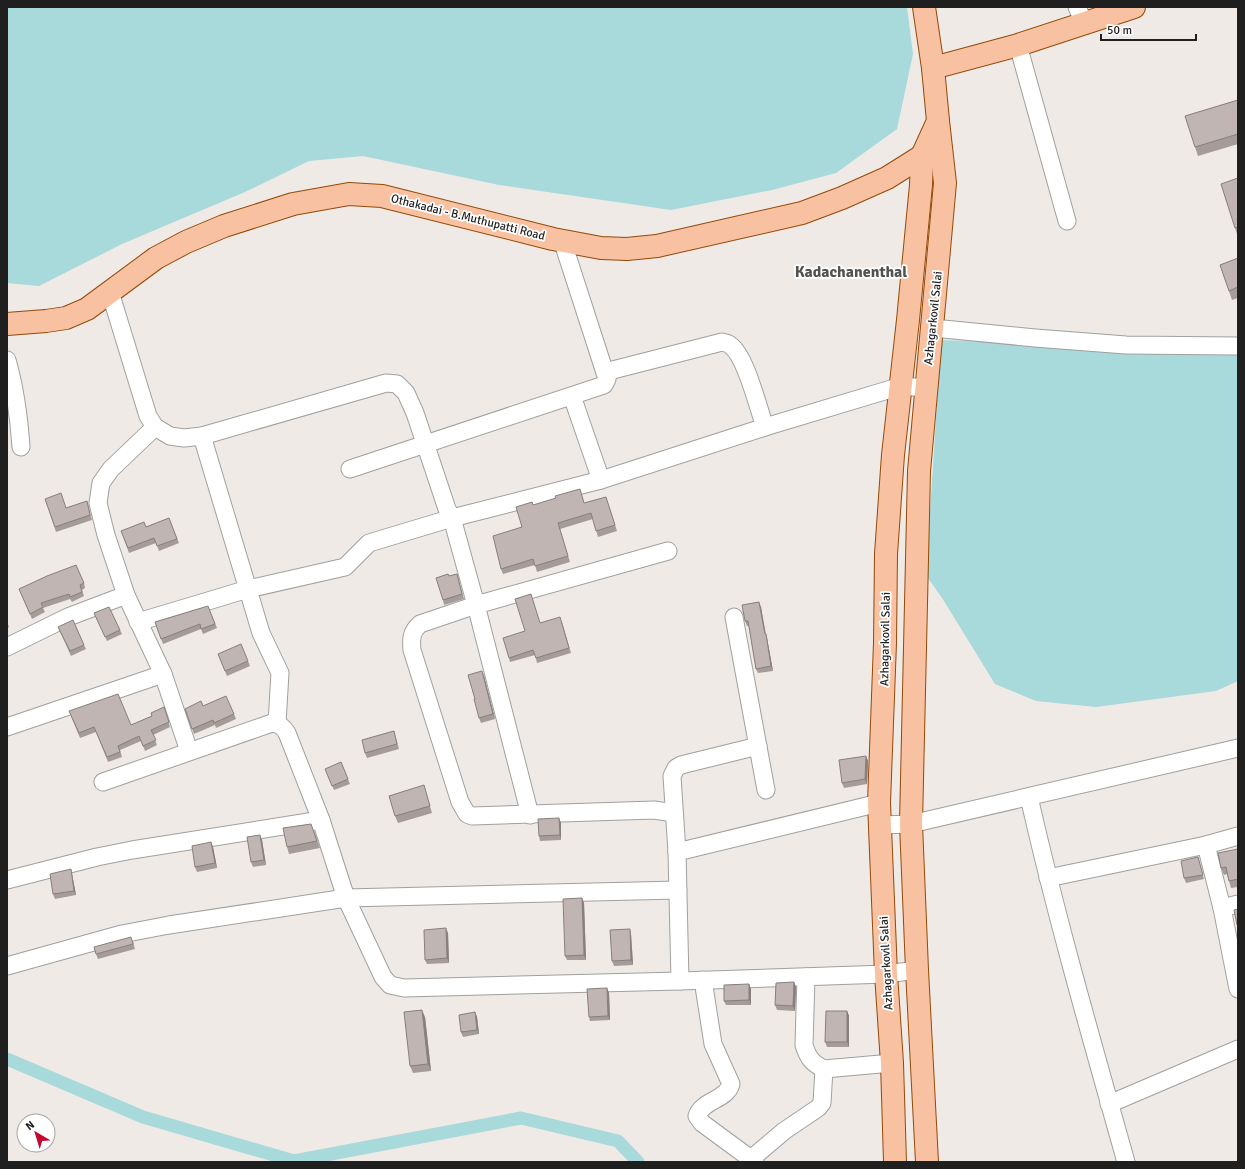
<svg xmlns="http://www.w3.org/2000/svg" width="1245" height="1169" font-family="Signika,sans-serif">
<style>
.water{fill:#a8d9db}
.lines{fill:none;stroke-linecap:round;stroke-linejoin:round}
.canal{stroke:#a8d9db;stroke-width:13}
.minor-casing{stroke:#a0a0a0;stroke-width:19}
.major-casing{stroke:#934907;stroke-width:24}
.minor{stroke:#fff;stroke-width:17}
.major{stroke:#f8c2a2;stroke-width:22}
.wall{fill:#a59c99}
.shaded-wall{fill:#867f7d}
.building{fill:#c0b5b2;stroke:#867f7d}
.labels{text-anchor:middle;stroke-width:3.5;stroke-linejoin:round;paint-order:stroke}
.street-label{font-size:12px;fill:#1f1f1f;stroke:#fff}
.district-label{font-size:16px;font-weight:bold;fill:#525252;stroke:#fff}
</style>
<rect width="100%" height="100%" fill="#efeae6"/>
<g class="water">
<polygon points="7,7 907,7 913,54 897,129 836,173 772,190 671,210 499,185 363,156 309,161 245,192 122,244 39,286 7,283"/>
<polygon points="941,340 1238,353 1238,681 1216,691 1096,707 1036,701 995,684 944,601 926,575"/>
</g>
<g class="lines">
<polyline class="canal" points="7,1059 143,1117 294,1161 521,1118 618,1141 638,1162"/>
<defs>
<g id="minor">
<polyline points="1077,7 1084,23"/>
<polyline points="1018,45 1067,221"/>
<polyline points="110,292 148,416 155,427 170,436 184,438 202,436 386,383 397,384 406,393 415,413 447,509 452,518 476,605 530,815"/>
<polyline points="933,328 1035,338 1126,345 1238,346"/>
<path d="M7,360C15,388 19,417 21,447"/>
<path d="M605,372L722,342C724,343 728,343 730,345C746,356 758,408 765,427"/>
<polyline points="572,396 601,480"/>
<polyline points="155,427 111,469 101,483 98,503 106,535 126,595 163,674 189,751"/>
<polyline points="202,436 261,633 280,673 277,723"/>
<polyline points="350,469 604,385 607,379 562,240"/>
<path d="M668,551L476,605L420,624C411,632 411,639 412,650L460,802L467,814L472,816L654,810L674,813"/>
<polyline points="734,617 766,790"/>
<polyline points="138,622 248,589 345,567 369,543 452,518 601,480 765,427 901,386 926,388"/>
<polyline points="7,647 68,617 126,595"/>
<polyline points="7,727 163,674"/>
<path d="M103,782L272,723C280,724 283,727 287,733L321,820L346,898L383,977L390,985L404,988L680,981L886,974L917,970"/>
<path d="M1029,797C1057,920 1092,1041 1126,1162"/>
<polyline points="881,825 911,824 1238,748"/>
<polyline points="1206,845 1222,908 1238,989"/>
<polyline points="677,852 879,803"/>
<polyline points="1048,878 1206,845 1238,836"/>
<polyline points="7,880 97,857 132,850 321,820"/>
<polyline points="1222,908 1238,904"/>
<polyline points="7,966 122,934 169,925 346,898 678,890"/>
<path d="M806,977L804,1045C808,1058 812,1063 824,1069L892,1063"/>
<path d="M703,980L713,1044L731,1084C727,1100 702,1100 697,1116L702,1123L755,1162"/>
<polyline points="680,981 677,852 672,776 676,768 681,765 758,746"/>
<polyline points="1109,1104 1238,1049"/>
<polyline points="751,1159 784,1131 818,1108 822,1103 824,1069"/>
</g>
<g id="major">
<polyline points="924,7 933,68 938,121 945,183 919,471 911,824 917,970 927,1162"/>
<polyline points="933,68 1018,45 1134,7"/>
<polyline points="7,324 46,321 66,318 87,309 156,258 186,242 224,226 293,204 349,194 382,196 553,239 601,248 627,249 657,246 802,213 842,198 887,178 922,156 934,155"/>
<polyline points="895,1162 892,1063 886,974 879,803 885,643 886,554 893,455 908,320 921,185 922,156 938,121"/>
</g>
</defs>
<use href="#minor" class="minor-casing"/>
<use href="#major" class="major-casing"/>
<use href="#minor" class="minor"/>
<use href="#major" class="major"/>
</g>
<g class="wall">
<polygon points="1238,100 1238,144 1198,156 1195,147"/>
<polygon points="1238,178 1238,237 1235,228"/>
<polygon points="1238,258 1238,298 1232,300 1220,265"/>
<polygon points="606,497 617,531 598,537 593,519 560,529 570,562 537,572 535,565 503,574 501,569 533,505 585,503"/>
<polygon points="45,499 66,508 87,501 92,520 56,532"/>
<polygon points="169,518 179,543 159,551 156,543 129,553 121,531 146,527"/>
<polygon points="457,574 464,599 444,605 443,600 449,576"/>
<polygon points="84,583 85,588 82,590 84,596 72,602 70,599 43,608 45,612 32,619 19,589"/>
<polygon points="208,606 217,628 203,634 201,629 163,644 155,622"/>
<polygon points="761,607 766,634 767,638 773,671 758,673 756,669 749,626 747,626 745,621"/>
<polygon points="94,613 120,630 122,634 107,641"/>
<polygon points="7,621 9,627 7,628"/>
<polygon points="562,622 571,653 537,663 535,655 510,662 509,658 525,631 540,623"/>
<polygon points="58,627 84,645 86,649 71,656"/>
<polygon points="218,654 248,661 250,666 227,676"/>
<polygon points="484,676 495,719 481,723 479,718"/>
<polygon points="203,706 234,714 236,719 216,728 215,725 194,734 185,709"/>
<polygon points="164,707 170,727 153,735 157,745 145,751 141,741 120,750 122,757 108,762 96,732 80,738 71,716 131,725 152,716"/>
<polygon points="394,731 399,749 367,758 365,753"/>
<polygon points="866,756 868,761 867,784 844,788 842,783"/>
<polygon points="341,762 350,784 334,790 327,773"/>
<polygon points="426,793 432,813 398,823 395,816"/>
<polygon points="559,818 561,823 561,840 540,841 539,836"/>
<polygon points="314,831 320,848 289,854 287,847"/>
<polygon points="260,835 262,840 266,865 253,867 251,862"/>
<polygon points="211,842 213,847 217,868 197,872 195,867"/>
<polygon points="1238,849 1238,887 1231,888 1227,874 1224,875 1221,868"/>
<polygon points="1198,857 1204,879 1186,883 1184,878"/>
<polygon points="72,874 76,895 55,899 53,894"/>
<polygon points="582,898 584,903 586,960 567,960 565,956"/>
<polygon points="448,933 449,963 427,964 425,960"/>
<polygon points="631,934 633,965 614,966 612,961"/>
<polygon points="133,942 135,949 98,959 96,954"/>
<polygon points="794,982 796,987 795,1011 777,1010 775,1005"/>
<polygon points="749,984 751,989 751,1005 726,1005 724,1001"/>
<polygon points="607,988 609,993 610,1020 590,1021 589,1017"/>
<polygon points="847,1011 849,1016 849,1047 827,1047 825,1042"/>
<polygon points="475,1012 477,1017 479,1034 463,1037 461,1032"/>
<polygon points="425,1017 431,1071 413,1073 410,1066"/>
</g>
<g class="shaded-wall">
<polygon points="759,602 761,607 766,639 765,634"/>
<polygon points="766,634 767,638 773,671 771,666"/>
<polygon points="482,671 484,676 495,719 493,714"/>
<polygon points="866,756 868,761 867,784 865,779"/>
<polygon points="559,818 561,823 561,840 560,835"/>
<polygon points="260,835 262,840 266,865 264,860"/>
<polygon points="211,842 213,847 217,868 215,863"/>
<polygon points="71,869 72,874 76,895 74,891"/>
<polygon points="582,898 584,903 586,960 584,955"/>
<polygon points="446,928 448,933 449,963 447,958"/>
<polygon points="630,929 631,934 633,965 631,960"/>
<polygon points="794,982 796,987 795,1011 793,1006"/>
<polygon points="749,984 751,989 751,1005 749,1000"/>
<polygon points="607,988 609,993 610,1020 608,1016"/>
<polygon points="422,1010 425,1017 431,1071 428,1064"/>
<polygon points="847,1011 849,1016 849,1047 847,1042"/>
<polygon points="475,1012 477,1017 479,1034 477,1030"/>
</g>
<g class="building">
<polygon points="1238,100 1238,134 1195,147 1185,116"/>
<polygon points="1238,178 1238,227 1235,228 1221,184"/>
<polygon points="1238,258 1238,287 1229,291 1220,265"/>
<polygon points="580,489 584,503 606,497 615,525 596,531 591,513 558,523 568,556 535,566 533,559 501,569 493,536 522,527 516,507 532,502 533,505 556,498 555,496"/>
<polygon points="61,493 66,508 87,501 90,515 55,527 45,499"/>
<polygon points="169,518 177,539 157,546 154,538 128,548 121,531 144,522 146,527"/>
<polygon points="76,565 84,583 80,585 82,592 70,597 69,594 41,603 43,607 30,614 19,589 47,576"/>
<polygon points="448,574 449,576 457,574 462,594 443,600 436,578"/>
<polygon points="531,594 540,623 560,617 569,648 536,658 533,650 509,658 503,638 525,631 515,599"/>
<polygon points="759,602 765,634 766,634 771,666 756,669 748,621 745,621 742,605"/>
<polygon points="208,606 215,624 201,629 200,624 161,639 155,622"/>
<polygon points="109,607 120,630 105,637 94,613"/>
<polygon points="73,620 84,645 70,651 58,627"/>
<polygon points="241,644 248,661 225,671 218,654"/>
<polygon points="482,671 493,714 479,718 474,699 475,699 468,675"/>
<polygon points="118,694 131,725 152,716 151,713 164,707 169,722 151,730 156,740 143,746 139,736 118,746 120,752 107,757 94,727 79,733 69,711"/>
<polygon points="226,696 234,714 214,723 213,720 192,729 185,709 201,701 203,706"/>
<polygon points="394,731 397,744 365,753 362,740"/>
<polygon points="866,756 865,779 842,783 839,760"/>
<polygon points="341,762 348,779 332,786 325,769"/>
<polygon points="424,785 430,806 395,816 389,796"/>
<polygon points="559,818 560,835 539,836 538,819"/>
<polygon points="311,824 317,841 287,847 283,828"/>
<polygon points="260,835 264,860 251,862 247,837"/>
<polygon points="211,842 215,863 195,867 192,846"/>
<polygon points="1238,849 1238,879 1229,881 1226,867 1221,868 1218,853"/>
<polygon points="1198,857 1203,875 1184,878 1181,861"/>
<polygon points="71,869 74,891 53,894 50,874"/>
<polygon points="582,898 584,955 565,956 563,899"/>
<polygon points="1238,909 1238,925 1237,925 1234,910"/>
<polygon points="446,928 447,958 425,960 424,930"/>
<polygon points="630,929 631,960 612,961 610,930"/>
<polygon points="131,937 133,944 96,954 94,947"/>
<polygon points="794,982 793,1006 775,1005 776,983"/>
<polygon points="749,984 749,1000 724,1001 724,985"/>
<polygon points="607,988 608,1016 589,1017 587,989"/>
<polygon points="422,1010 428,1064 410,1066 404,1012"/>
<polygon points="826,1011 847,1011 847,1042 825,1042"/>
<polygon points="475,1012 477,1030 461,1032 459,1015"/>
</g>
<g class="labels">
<g class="street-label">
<text transform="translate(468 217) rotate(14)" y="4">Othakadai - B.Muthupatti Road</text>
<text transform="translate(933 318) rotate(-84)" y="4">Azhagarkovil Salai</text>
<text transform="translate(885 639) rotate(-89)" y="4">Azhagarkovil Salai</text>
<text transform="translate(886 963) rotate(-93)" y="4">Azhagarkovil Salai</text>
</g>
<g class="district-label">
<text x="851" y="277">Kadachanenthal</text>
</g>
</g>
<rect width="1245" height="1169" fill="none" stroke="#1f1f1f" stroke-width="16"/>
<g transform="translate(36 1133) rotate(322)"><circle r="19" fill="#ffffff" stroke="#a5a5a5"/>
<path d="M0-3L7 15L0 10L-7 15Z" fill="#c5092e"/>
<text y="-6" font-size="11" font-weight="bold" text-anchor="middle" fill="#1f1f1f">N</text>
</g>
<path d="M1101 34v6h95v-6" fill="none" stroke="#1f1f1f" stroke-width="2"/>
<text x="1107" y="34" font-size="12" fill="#1f1f1f" stroke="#ffffff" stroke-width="3" paint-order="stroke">50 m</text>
</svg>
